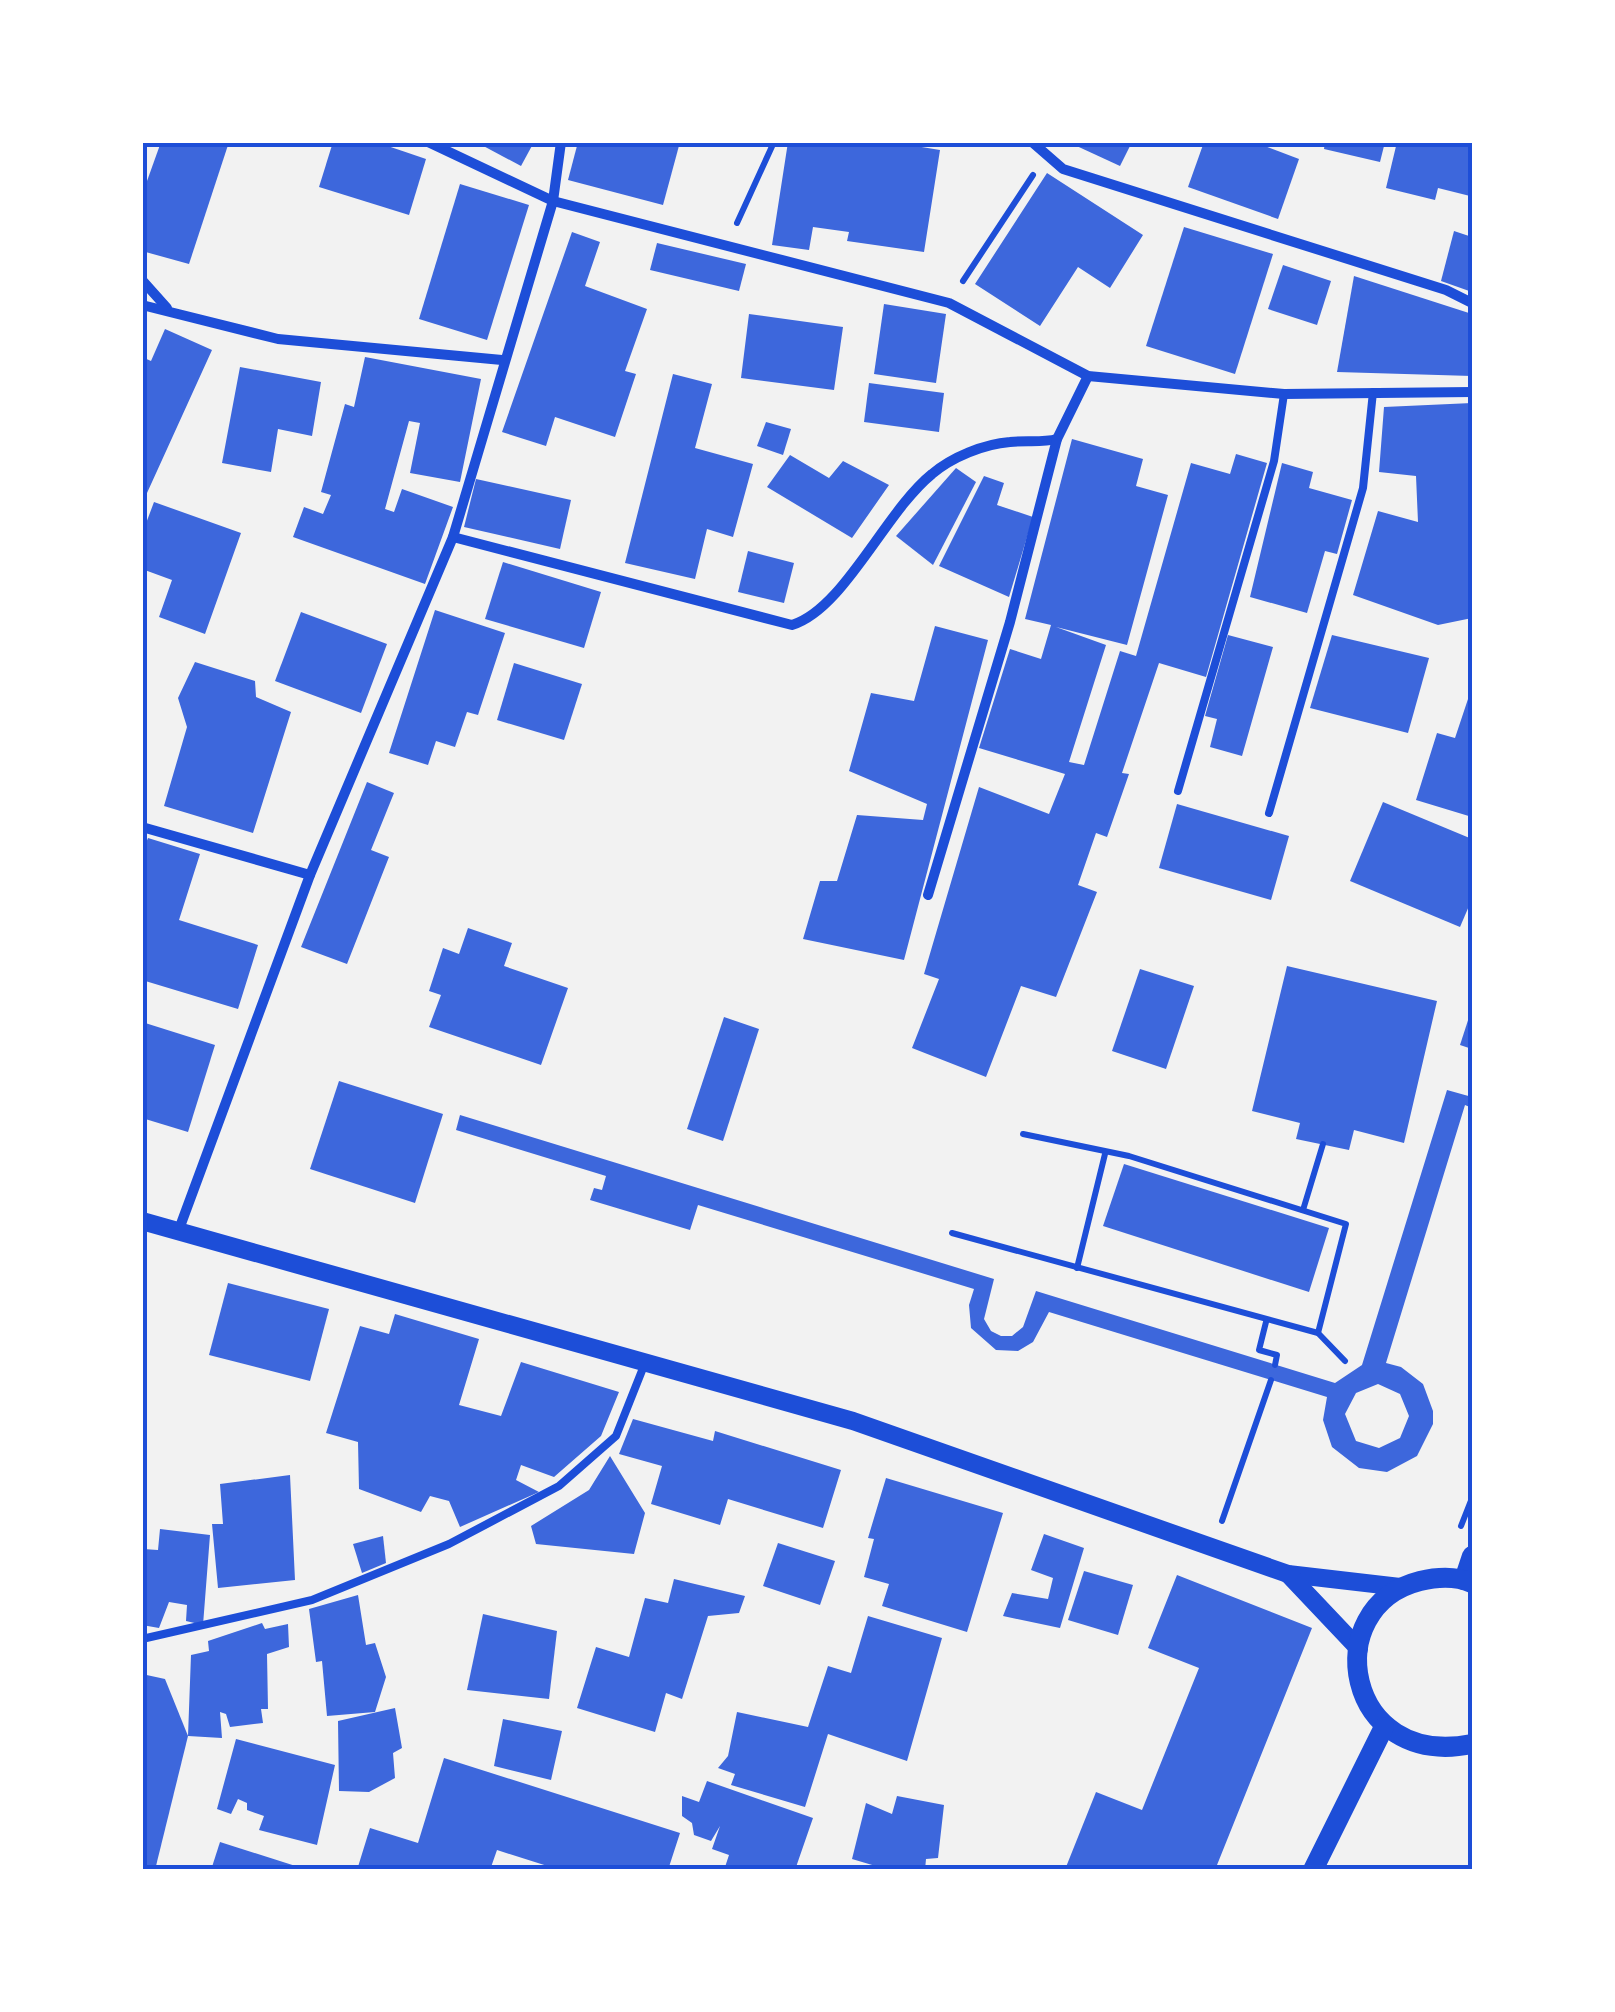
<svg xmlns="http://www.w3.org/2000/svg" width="1615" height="2012" font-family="'Public Sans',sans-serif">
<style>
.building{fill:#3d67dc;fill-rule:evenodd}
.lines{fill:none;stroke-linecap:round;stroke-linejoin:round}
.path{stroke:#1d4ed8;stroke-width:6}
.service{stroke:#1d4ed8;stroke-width:8}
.minor{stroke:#1d4ed8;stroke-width:10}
.tertiary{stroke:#1d4ed8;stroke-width:18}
.secondary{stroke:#1d4ed8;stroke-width:20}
.neatline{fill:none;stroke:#1d4ed8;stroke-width:4}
</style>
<rect width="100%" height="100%" fill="#f2f2f2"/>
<g class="building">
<polygon points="161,142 229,142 189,264 142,251 142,195"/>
<polygon points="333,142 376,142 426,159 409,215 319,187"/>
<polygon points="476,142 534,142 521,166"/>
<polygon points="578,142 680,142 663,205 568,180"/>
<polygon points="788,142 891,142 940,150 924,252 847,241 849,232 813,227 809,250 772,245"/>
<polygon points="1068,142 1132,142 1120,166"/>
<polygon points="1204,142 1254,142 1299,159 1278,219 1188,187"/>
<polygon points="1325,142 1385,142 1380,162 1324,149"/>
<polygon points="1397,142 1472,142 1470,196 1438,188 1435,200 1386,188"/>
<polygon points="1047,173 1143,235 1110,288 1078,267 1040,326 975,284"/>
<polygon points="460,184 529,205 487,340 419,319"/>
<polygon points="1184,227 1273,254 1235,374 1146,346"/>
<polygon points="1454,231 1472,237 1472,292 1441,281"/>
<polygon points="572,232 600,242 585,286 647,309 625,371 636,374 615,437 555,417 546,446 502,432"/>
<polygon points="657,243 746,264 739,291 650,270"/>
<polygon points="1283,265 1331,281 1317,325 1268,309"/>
<polygon points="1354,276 1472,314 1472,376 1337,372"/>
<polygon points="884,304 946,314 936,383 874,374"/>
<polygon points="749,314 843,327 834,390 741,378"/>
<polygon points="165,329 212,350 142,504 142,357 151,361"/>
<polygon points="365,357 481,379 460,482 410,473 420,423 409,421 385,509 394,512 402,489 453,507 425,584 293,537 304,507 323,514 331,495 321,492 345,404 354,407"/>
<polygon points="240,367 321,382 312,436 278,429 271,472 222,463"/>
<polygon points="673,374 712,384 695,448 753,464 733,537 707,529 695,579 625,563"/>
<polygon points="869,383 944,393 939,432 864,422"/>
<polygon points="1472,403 1472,618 1438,625 1353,595 1378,511 1418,522 1416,476 1379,472 1384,407"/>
<polygon points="766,422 791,429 783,455 757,446"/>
<polygon points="1072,439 1143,459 1136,486 1168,495 1127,645 1056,627 1106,645 1069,762 1084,765 1120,651 1136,656 1191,463 1230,474 1236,454 1267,463 1206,677 1159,663 1122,773 1129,774 1107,837 1096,833 1078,885 1097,892 1056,997 1021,986 986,1077 912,1048 939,979 924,974 979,787 1049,814 1065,774 979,748 1010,649 1041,659 1051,625 1025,619"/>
<polygon points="790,455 829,478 843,461 889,485 852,538 767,487"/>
<polygon points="1282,463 1313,472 1309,488 1352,500 1337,554 1325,551 1307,613 1250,597"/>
<polygon points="956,468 976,482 933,565 896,536"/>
<polygon points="984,476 1004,483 997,505 1033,517 1009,597 939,566"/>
<polygon points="476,479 571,500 560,549 464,527"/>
<polygon points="154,502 241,533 205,634 159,617 172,580 142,569 142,534"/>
<polygon points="748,551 794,563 784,603 738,592"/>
<polygon points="503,562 601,592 584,648 485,619"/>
<polygon points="435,610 505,633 478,715 467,712 455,747 436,741 428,765 389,753"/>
<polygon points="301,612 387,644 361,713 275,681"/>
<polygon points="935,626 988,640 904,960 803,939 820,881 837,881 857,815 923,820 927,804 849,771 871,693 914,701"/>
<polygon points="1228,635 1273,647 1242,756 1210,747 1217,719 1205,716"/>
<polygon points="1332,635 1429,658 1408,733 1310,708"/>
<polygon points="195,662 255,681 256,697 291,712 253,833 164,806 187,727 178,698"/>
<polygon points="514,663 582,684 564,740 497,720"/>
<polygon points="1472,687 1472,817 1416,800 1437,733 1455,738"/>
<polygon points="367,782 394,793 371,850 389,857 347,964 301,947"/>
<polygon points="1383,802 1472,839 1472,899 1460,927 1350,881"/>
<polygon points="1177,804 1289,836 1271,900 1159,868"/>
<polygon points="148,838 200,854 179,920 258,945 238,1009 142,980 142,853"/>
<polygon points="468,928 512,943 504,966 568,988 541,1065 429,1027 441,995 429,991 443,948 459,954"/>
<polygon points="1287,966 1437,1001 1404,1143 1354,1130 1349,1150 1296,1139 1300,1123 1252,1111"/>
<polygon points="1140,969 1194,986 1166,1069 1112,1051"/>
<polygon points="1472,1008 1472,1049 1460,1045"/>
<polygon points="724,1017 759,1029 723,1141 687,1129"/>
<polygon points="142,1022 215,1045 188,1132 142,1118"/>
<polygon points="339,1081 443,1114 415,1203 310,1169"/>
<path d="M1447,1090L1472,1097V1108L1465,1105L1386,1363L1401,1367L1423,1384L1433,1411V1424L1417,1456L1387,1472L1359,1468L1332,1447L1323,1420L1327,1397L1049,1312L1033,1342L1018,1351L996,1350L971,1328L969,1305L974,1289L698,1205L690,1230L590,1200L594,1188L602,1190L606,1176L456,1130L460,1115L994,1279L984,1319L991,1331L1001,1336H1012L1023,1327L1036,1291L1335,1383L1362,1365ZM1378,1384L1400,1394L1409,1416L1400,1438L1379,1448L1356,1441L1345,1414L1356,1393Z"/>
<polygon points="1124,1164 1329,1228 1309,1292 1103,1226"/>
<polygon points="228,1283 329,1309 310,1381 209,1355"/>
<polygon points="395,1314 479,1339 459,1405 501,1416 521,1362 619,1392 601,1436 554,1477 521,1465 516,1480 539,1492 460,1527 449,1501 430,1496 421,1512 359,1489 358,1442 326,1433 360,1326 389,1334"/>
<polygon points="633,1419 713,1441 715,1431 841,1470 823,1528 728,1499 720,1525 651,1504 662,1466 619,1454"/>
<polygon points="610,1456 645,1513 634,1554 536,1544 531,1526 589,1490"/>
<polygon points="290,1475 295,1580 218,1588 212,1524 223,1524 220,1484"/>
<polygon points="886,1478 1003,1513 967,1632 882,1606 889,1584 864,1577 874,1539 868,1538"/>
<polygon points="160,1529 210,1535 203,1625 186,1621 187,1605 169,1602 159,1628 142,1625 143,1549 158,1550"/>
<polygon points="1044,1534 1084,1548 1060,1628 1003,1616 1012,1593 1048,1599 1053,1578 1031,1570"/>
<polygon points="383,1536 386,1563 362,1573 353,1544"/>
<polygon points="778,1543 835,1561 820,1605 763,1586"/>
<polygon points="1084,1571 1133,1585 1118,1635 1068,1620"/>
<polygon points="1177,1575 1312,1628 1215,1870 1073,1870 1066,1867 1096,1792 1142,1810 1199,1668 1148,1648"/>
<polygon points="674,1579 745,1596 739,1613 708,1616 682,1699 666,1693 655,1732 577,1708 596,1647 629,1657 645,1598 668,1603"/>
<polygon points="358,1595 366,1645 375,1643 386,1677 375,1712 327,1716 322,1661 316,1662 309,1609"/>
<polygon points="483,1614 557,1631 549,1699 467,1690"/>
<polygon points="868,1616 942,1638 907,1761 828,1734 805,1807 731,1785 735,1774 718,1768 728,1756 737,1712 808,1727 828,1666 851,1673"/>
<polygon points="262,1623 265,1629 288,1624 289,1647 267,1654 268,1709 261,1709 263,1723 230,1727 226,1714 220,1712 222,1738 188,1736 191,1655 209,1651 208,1641"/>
<polygon points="142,1674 165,1679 188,1736 155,1870 142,1870"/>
<polygon points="395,1708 402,1748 393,1753 395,1778 369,1792 339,1791 338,1721"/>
<polygon points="503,1719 562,1731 551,1780 494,1766"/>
<polygon points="236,1739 335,1765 317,1845 259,1830 264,1816 247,1810 247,1803 238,1799 231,1814 217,1809"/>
<polygon points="444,1758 680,1833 668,1870 560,1870 497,1850 490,1870 357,1870 370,1828 418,1843"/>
<polygon points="707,1781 813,1818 795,1870 724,1870 729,1855 712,1849 720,1826 711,1841 694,1835 692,1823 682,1816 682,1796 699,1802"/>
<polygon points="897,1796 944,1805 938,1858 926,1859 925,1870 889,1870 852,1859 866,1803 892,1814"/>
<polygon points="220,1842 305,1869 304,1870 211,1870"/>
</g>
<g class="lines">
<g class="path">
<polyline points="737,223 774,142"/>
<polyline points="963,281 1033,175"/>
<polyline points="1023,1134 1129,1156 1346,1224 1318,1333"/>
<polyline points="1303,1210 1323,1144"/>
<polyline points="952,1233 1318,1333 1345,1361"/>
<polyline points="1077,1268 1105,1154"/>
<polyline points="1266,1322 1259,1350 1277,1355 1275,1365"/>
<polyline points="1222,1521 1271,1380"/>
<polyline points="1461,1526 1472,1498"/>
</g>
<g class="service">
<polyline points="1178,791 1274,461 1284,394"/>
<polyline points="1269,813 1363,488 1373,392"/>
<polyline points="142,1639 312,1600 449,1544 559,1486 616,1436 645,1363"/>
</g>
<g class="minor">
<polyline points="428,142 553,201 949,303 1088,376 1284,394 1472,392"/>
<polyline points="1032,142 1063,169 1446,290 1472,303"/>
<polyline points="142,280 167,308"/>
<polyline points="142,305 278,339 502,360"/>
<path d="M453,537L792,625C844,609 885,512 932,474C952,457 984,444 1010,442C1027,440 1041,443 1057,439"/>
<polyline points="142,827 310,875"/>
<polyline points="928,895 1010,622 1057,439 1088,376"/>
<polyline points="178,1232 310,875 453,537 553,201 561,142"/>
</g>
<g class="tertiary">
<polyline points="142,1221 853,1421 1288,1574 1400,1587"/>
<polyline points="1288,1574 1359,1649"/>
</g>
<g class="secondary">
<polyline points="1464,1580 1472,1556"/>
<path d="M1472,1583C1456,1576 1437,1577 1420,1581C1317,1607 1345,1770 1472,1744"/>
<polyline points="1313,1870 1384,1727"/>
</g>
</g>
<rect width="1615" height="2012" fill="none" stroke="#ffffff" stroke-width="290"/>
<rect x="145" y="145" width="1325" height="1722" class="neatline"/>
</svg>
